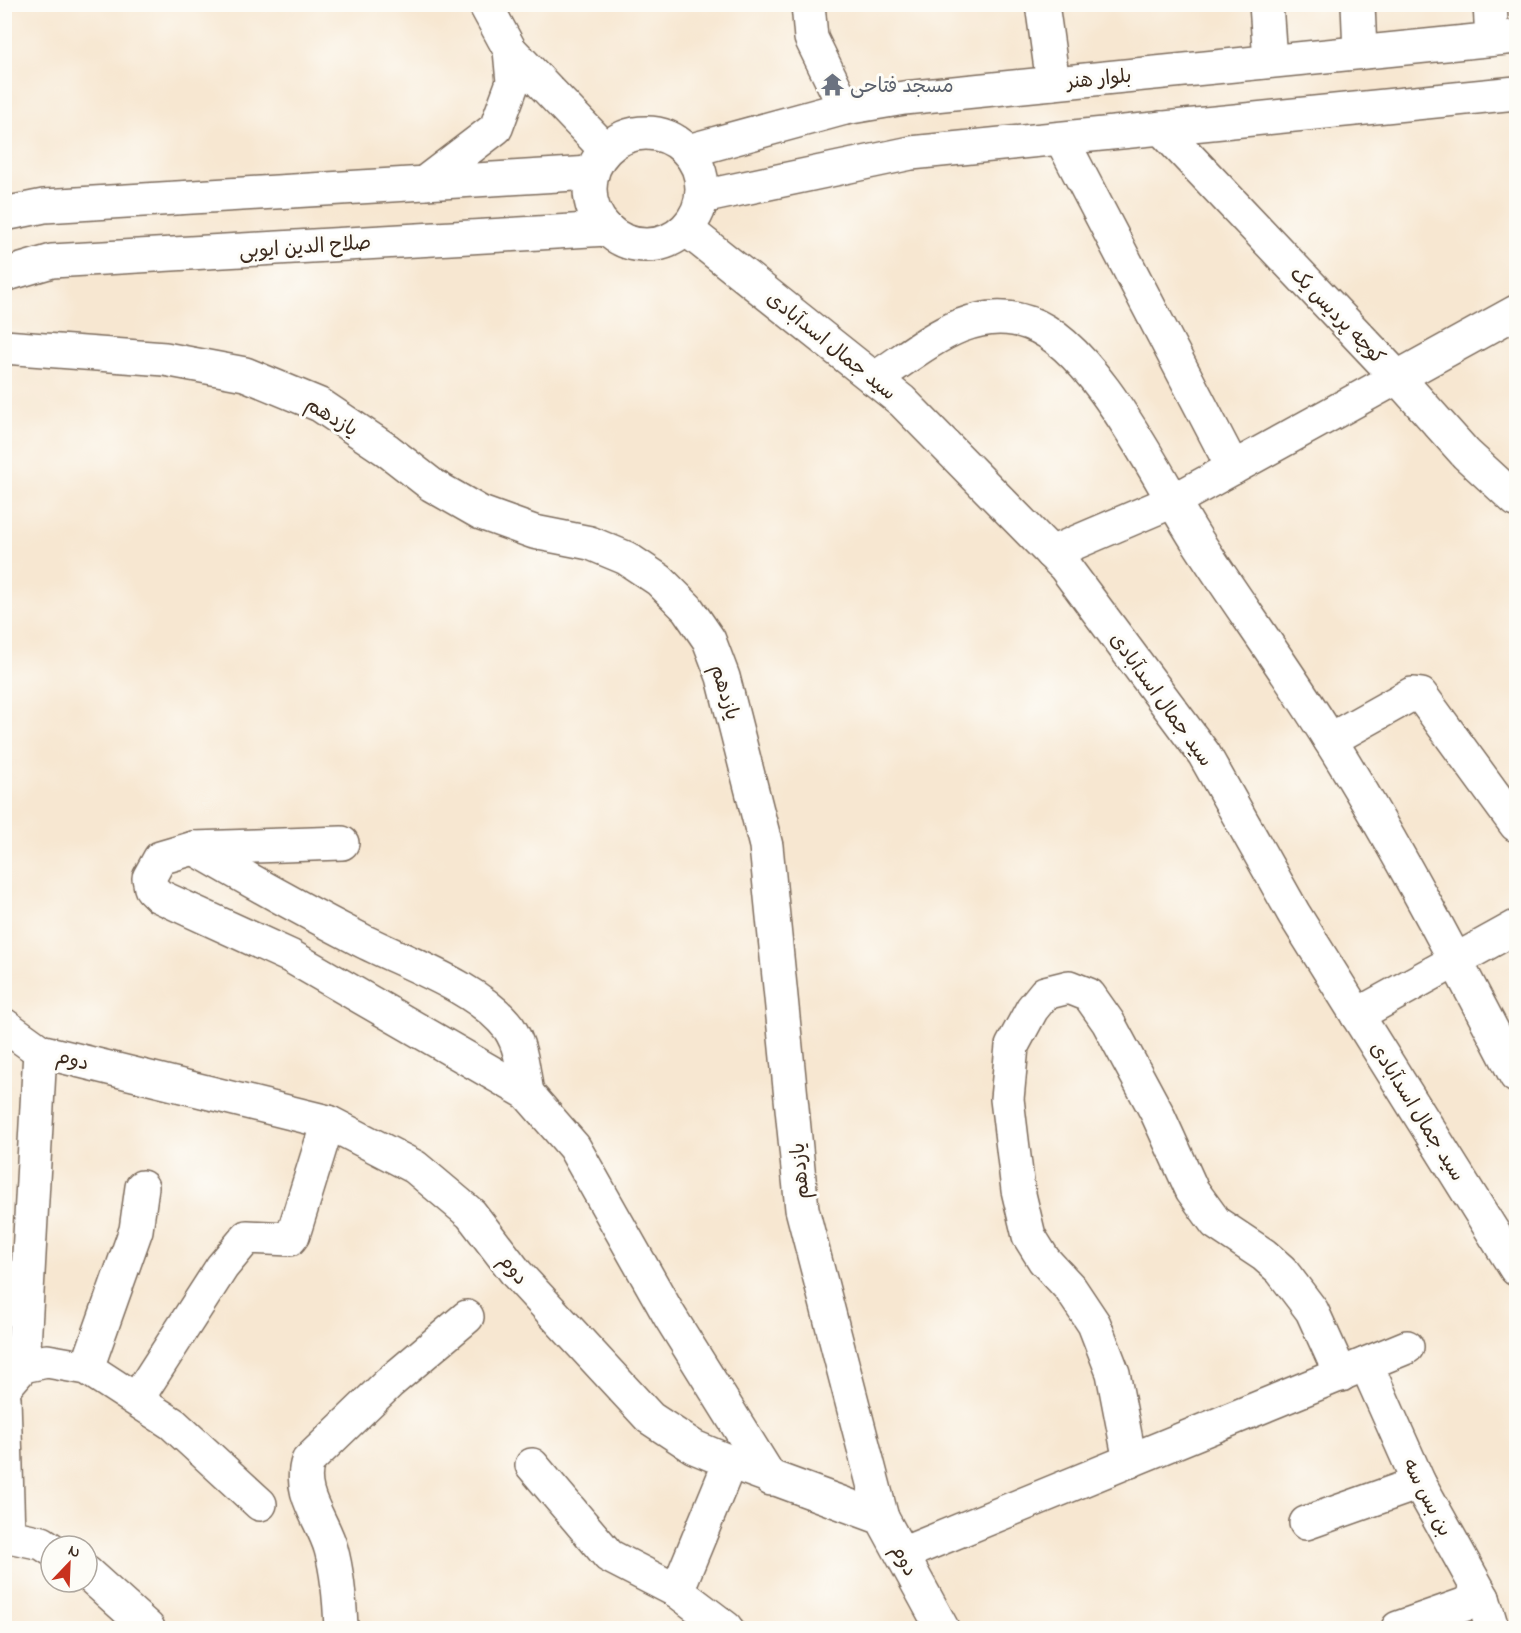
<svg xmlns="http://www.w3.org/2000/svg" width="1521" height="1633" font-family="'Indie Flower','Playpen Sans Arabic',sans-serif">
<style>
.lines{fill:none;stroke-linecap:round;stroke-linejoin:round}
.minor-casing{stroke:#7d6c5d;stroke-width:36}
.major-casing{stroke:#7d6c5d;stroke-width:36}
.minor{stroke:#fff;stroke-width:33}
.major{stroke:#fff;stroke-width:33}
.labels{text-anchor:middle;stroke-width:6;stroke-linejoin:round;paint-order:stroke}
.street-label{font-size:20px;fill:#3b2a1e;stroke:#fdfcf7}
.worship-label{font-size:20px;fill:#5b616d;stroke:#fdfcf7;text-anchor:start}
</style>
<rect width="100%" height="100%" fill="#fdfcf7"/>
<filter id="ink" filterUnits="userSpaceOnUse"><feTurbulence type="fractalNoise" baseFrequency=".0167" numOctaves="2"/><feDisplacementMap in="SourceGraphic" scale="12" xChannelSelector="R" yChannelSelector="G"/><feConvolveMatrix kernelMatrix="1 2 1 2 8 2 1 2 1" color-interpolation-filters="sRGB"/></filter>
<filter id="wash" filterUnits="userSpaceOnUse"><feTurbulence type="fractalNoise" baseFrequency=".008" numOctaves="4" result="noise"/><feDisplacementMap in="SourceGraphic" scale="24" xChannelSelector="R" yChannelSelector="G"/><feGaussianBlur stdDeviation="1.35" result="paint"/><feColorMatrix in="noise" values="0 0 0 0 0 0 0 0 0 0 0 0 0 0 0 0 0 1.4 0 .05"/><feComposite in="paint" operator="in"/></filter>
<g filter="url(#wash)">
<rect width="100%" height="100%" fill="#f7e7d1"/>
</g>
<g filter="url(#ink)">
<g class="lines">
<defs>
<g id="minor">
<polyline points="808,4 811,38 845,108"/>
<polyline points="1042,4 1053,83"/>
<polyline points="1266,4 1270,61"/>
<polyline points="1358,4 1360,52"/>
<polyline points="1490,4 1492,39"/>
<polyline points="1161,128 1397,377 1466,454 1516,500"/>
<polyline points="1062,140 1233,468"/>
<polyline points="4,347 165,359 245,374 320,405 387,450 432,485 481,513 534,532 590,543 626,558 659,580 687,608 709,640 723,677 766,846 802,1209 882,1518"/>
<path d="M874,379C921,349 970,302 1029,323C1096,346 1159,482 1198,542C1241,608 1288,672 1330,740C1398,848 1457,963 1516,1076"/>
<polyline points="1051,553 1173,501 1516,312"/>
<polyline points="1330,740 1412,694 1421,695 1516,825"/>
<polyline points="342,843 194,848 160,858 149,878 151,888 159,896 290,956 527,1093 574,1147 669,1315 771,1479"/>
<path d="M194,848C249,880 305,911 361,940C406,963 478,987 509,1028C522,1047 523,1071 527,1093"/>
<polyline points="1357,1015 1516,927"/>
<polyline points="4,1025 40,1051 328,1122 415,1167 471,1214 517,1274 650,1418 694,1447 730,1462 882,1518 942,1628"/>
<polyline points="1366,1364 1419,1483 1483,1598 1492,1628"/>
<polyline points="23,1366 40,1051"/>
<polyline points="87,1368 136,1230 142,1187"/>
<polyline points="4,1388 23,1366 47,1361 87,1368 173,1424 260,1504"/>
<polyline points="4,1398 8,1535 4,1538"/>
<polyline points="137,1399 222,1267 247,1237 290,1239 293,1235 328,1122"/>
<polyline points="1130,1461 1113,1373 1094,1324 1070,1288 1044,1260 1029,1236 1018,1190 1007,1099 1012,1046 1032,1009 1045,993 1069,987 1089,995 1108,1022 1157,1113 1192,1190 1216,1223 1264,1255 1281,1270 1312,1311 1341,1375"/>
<polyline points="532,1465 609,1556 677,1591 726,1628"/>
<polyline points="1306,1523 1419,1483"/>
<polyline points="4,1535 42,1543 51,1549"/>
<polyline points="902,1554 1407,1347"/>
<polyline points="87,1573 148,1628"/>
<polyline points="677,1591 730,1462"/>
<path d="M341,1628C340,1603 338,1574 331,1549C323,1520 297,1493 308,1461L389,1383L467,1317"/>
<polyline points="1398,1628 1483,1598"/>
</g>
<g id="major">
<polyline points="485,4 510,50 605,149"/>
<circle cx="646" cy="189" r="56"/>
<polyline points="688,151 845,108 904,98 1516,37"/>
<polyline points="424,183 496,128 513,82 510,50"/>
<polyline points="702,197 911,153 1516,93"/>
<polyline points="4,214 44,206 591,173"/>
<polyline points="686,229 902,401 1065,567 1204,754 1294,914 1516,1269"/>
<polyline points="4,275 52,261 607,229"/>
</g>
</defs>
<use href="#minor" class="minor-casing"/>
<use href="#major" class="major-casing"/>
<use href="#minor" class="minor"/>
<use href="#major" class="major"/>
</g>
</g>
<defs>
<symbol id="temple-bare" viewBox="-9 -9 18 18"><path d="M0-6L5-2H3V0L6.5 2.5H4V6H1.5V3h-3V6H-4V2.5H-6.5L-3 0V-2H-5Z" fill="#6b7280" stroke="#fdfcf7" stroke-width="2.5" paint-order="stroke"/></symbol>
</defs>
<g fill-rule="evenodd">
<use href="#temple-bare" x="816" y="68" width="33" height="33"/>
</g>
<g class="labels">
<g class="street-label">
<text transform="translate(1099 78) rotate(-6)" y="7">بلوار هنر</text>
<text transform="translate(305 246) rotate(-4)" y="7">صلاح الدین ایوبی</text>
<text transform="translate(1338 315) rotate(46)" y="7">کوچه پردیس یک</text>
<text transform="translate(832 345) rotate(39)" y="7">سید جمال اسدآبادی</text>
<text transform="translate(332 416) rotate(31)" y="7">یازدهم</text>
<text transform="translate(726 692) rotate(73)" y="7">یازدهم</text>
<text transform="translate(1162 699) rotate(54)" y="7">سید جمال اسدآبادی</text>
<text transform="translate(73 1059) rotate(14)" y="7">دوم</text>
<text transform="translate(1418 1111) rotate(58)" y="7">سید جمال اسدآبادی</text>
<text transform="translate(799 1171) rotate(-95)" y="7">یازدهم</text>
<text transform="translate(514 1269) rotate(51)" y="7">دوم</text>
<text transform="translate(1428 1497) rotate(63)" y="7">بن بس سه</text>
<text transform="translate(905 1560) rotate(62)" y="7">دوم</text>
</g>
<g class="worship-label">
<text x="850" y="92">مسجد فتاحی</text>
</g>
</g>
<rect width="1521" height="1633" fill="none" stroke="#fdfcf7" stroke-width="24"/>
<g transform="translate(69 1564) rotate(23)"><circle r="28" fill="#fdfcf7" stroke="#afa8a0" stroke-width="1.5"/>
<path d="M0-4.5L10 22L0 15L-10 22Z" fill="#c8321e"/>
<text y="-9" font-size="16" font-weight="bold" text-anchor="middle" fill="#3b2a1e">N</text>
</g>
</svg>
